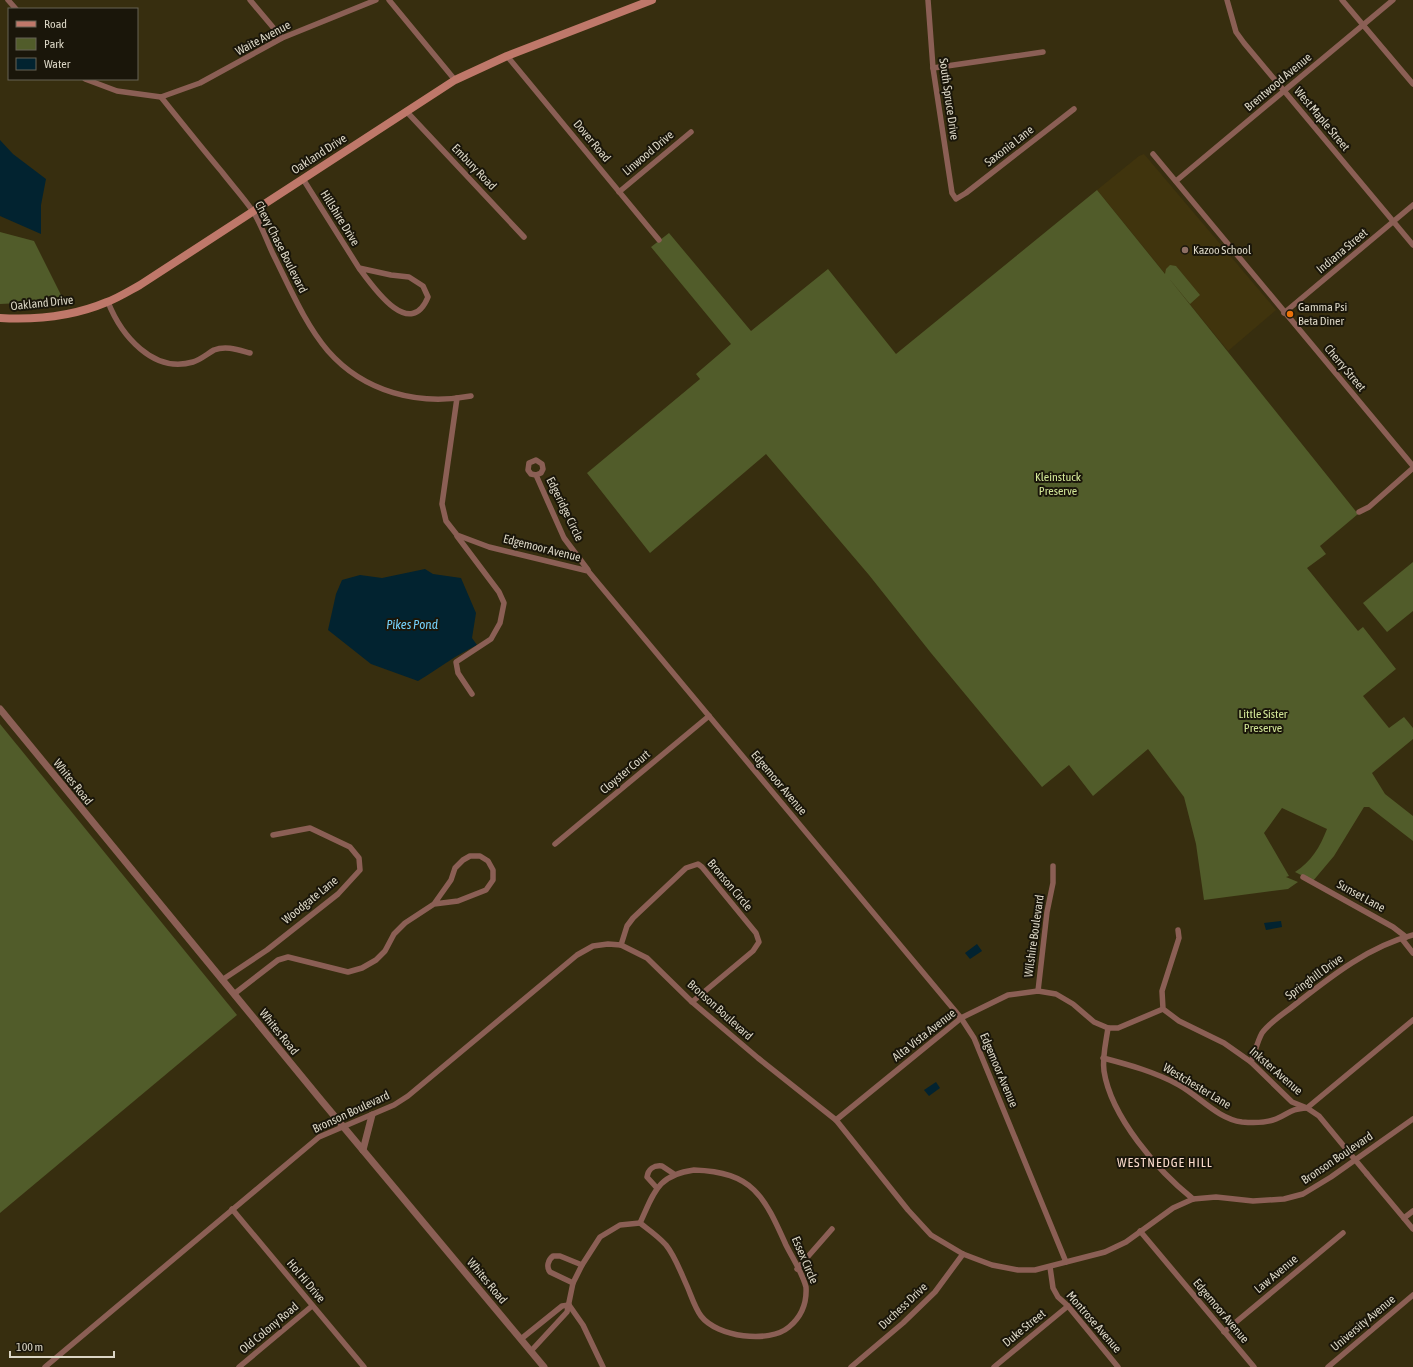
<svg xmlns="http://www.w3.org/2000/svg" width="1413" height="1367" font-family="'Asap Condensed',sans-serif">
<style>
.built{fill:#40340d}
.green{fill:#515c2a}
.water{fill:#022330}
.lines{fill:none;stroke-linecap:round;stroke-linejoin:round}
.minor{stroke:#8b5f55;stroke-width:5.5}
.tertiary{stroke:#8b5f55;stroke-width:7}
.secondary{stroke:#bf786a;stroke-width:8}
.minor-bridge{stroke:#8b5f55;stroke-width:5.5}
.education-dot{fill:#8d6e63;stroke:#1a160a;stroke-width:1.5}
.food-dot{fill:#e8710a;stroke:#1a160a;stroke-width:1.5}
.labels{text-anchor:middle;stroke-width:4;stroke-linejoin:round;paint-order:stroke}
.street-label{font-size:12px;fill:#dbd6c5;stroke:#1a160a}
.poi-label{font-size:12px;fill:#dbd6c5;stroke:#1a160a;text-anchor:start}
.park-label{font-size:12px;fill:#d4e898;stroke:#1a160a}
.water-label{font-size:13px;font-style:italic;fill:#74d0f9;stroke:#1a160a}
.neighbourhood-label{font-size:13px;letter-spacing:1px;fill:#fadbcc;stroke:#1a160a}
</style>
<rect width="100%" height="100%" fill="#372e0f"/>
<polygon class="built" points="1144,154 1276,310 1228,351 1097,190 1139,156"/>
<g class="green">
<path d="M1097,190L1165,274L1166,269L1170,265L1176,266L1200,295L1190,304L1167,276L1358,514L1320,546L1326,554L1307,568L1358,631L1363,627L1396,669L1363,696L1389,728L1404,717L1413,728V739L1372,773L1385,794L1413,816V841L1369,807H1364L1334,856L1313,881L1295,872C1311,862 1320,847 1327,829L1282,808L1264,833L1289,876L1286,877L1298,882L1288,889L1204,900L1196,844L1184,797L1148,749L1093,796L1069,765L1042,787L931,653L869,575L766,454L650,553L587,473L700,379L696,374L731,344L651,247L669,233L751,331L828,269L896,354Z"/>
<polygon points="0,232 34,241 64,301 0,304"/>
<polygon points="1413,562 1413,611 1387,632 1363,603"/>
<polygon points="0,724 237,1015 0,1213"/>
</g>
<g class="water">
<polygon points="0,140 13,154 46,179 41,205 41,234 0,216"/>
<path d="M425,569L433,574L461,578L476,613L472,638L477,645C456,655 438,669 418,681L371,664L328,630L336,594L342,580L360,575L382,578Z"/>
<polygon points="1281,921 1282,927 1266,930 1264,923"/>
<polygon points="977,944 982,951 970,959 965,953"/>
<polygon points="936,1082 940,1088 929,1096 924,1090"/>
</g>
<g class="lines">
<g class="minor">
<polyline points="8,0 16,9"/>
<polyline points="250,0 282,38"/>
<polyline points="389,0 455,80"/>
<polyline points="928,0 933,68 952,193 956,199 966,193 1074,109"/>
<polyline points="1227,0 1236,32 1244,43 1413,245"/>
<polyline points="1342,0 1413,84"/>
<polyline points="507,56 659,240"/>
<polyline points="933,68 1043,52"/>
<path d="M85,79L117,91L161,97C181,122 201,147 222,172C232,185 243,197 252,210C261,223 267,242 274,256C290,288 305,324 328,351C364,392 418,406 471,396"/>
<polyline points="161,97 200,83 282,38 376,0"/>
<polyline points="407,112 524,237"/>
<polyline points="1153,154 1413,466"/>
<path d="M303,179L359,268L391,275L409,277L423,286L428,297C410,341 373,287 359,268"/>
<polyline points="1176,181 1393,0"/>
<polyline points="619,192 691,132"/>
<path d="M108,302C121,335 153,374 193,362C200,360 207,354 214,350C226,345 239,350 250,353"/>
<polyline points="1284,313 1413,205"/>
<polyline points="457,398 442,504 446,521 457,535 489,547 588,571 961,1018 974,1038 1066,1262"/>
<polyline points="536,475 541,473 543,469 542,464 536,460 529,463 528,470 531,474 536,475 564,538 588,570"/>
<polyline points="1359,512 1369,507 1413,468"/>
<polyline points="457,536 499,592 504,603 500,623 491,639 456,662 458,673 472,694"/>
<polyline points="555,844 709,716"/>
<polyline points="1303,877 1393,927 1406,937"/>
<polyline points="1178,930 1179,938 1162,991 1163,1009 1179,1021 1224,1043 1251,1062 1292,1102 1307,1108 1319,1116 1347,1150"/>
<polyline points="1402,939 1413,953"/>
<polyline points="621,945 627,926 633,918 686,868 698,864 702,867 756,933 759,942 753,951 692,1002"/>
<polyline points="222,980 267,950 338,894 360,870 359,858 350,847 310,828 273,835"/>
<polyline points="1038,991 1047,912 1053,883 1053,866"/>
<polyline points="234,994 278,960 288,957 348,972 362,968 376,960 385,951 394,934 405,923 434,904 458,901 486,890 493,880 493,870 488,861 480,856 470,856 463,860 455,868 451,880 434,904"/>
<path d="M1108,1028C1106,1042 1102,1057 1104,1071C1111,1117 1158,1171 1193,1199"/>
<path d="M1103,1058C1130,1065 1155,1072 1179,1085C1199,1096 1218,1119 1242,1122C1253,1123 1266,1123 1276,1119C1291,1113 1289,1109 1307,1108L1413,1020"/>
<path d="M1251,1062C1255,1053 1257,1042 1262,1033C1269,1023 1283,1014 1292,1007C1329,978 1367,947 1413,935"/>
<polyline points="836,1120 961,1018 1008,995 1038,991 1056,994 1073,1004 1094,1022 1108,1028 1118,1028 1163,1009"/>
<path d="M694,1170C753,1172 764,1196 786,1245C793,1259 802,1272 806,1287C807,1303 801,1317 789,1327C769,1344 717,1337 701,1316C695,1308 691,1295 687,1286C681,1273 675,1256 666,1245C658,1236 649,1230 640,1223C654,1193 657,1175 694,1170Z"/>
<polyline points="1367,1174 1413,1229"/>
<path d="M656,1187L647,1177C648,1169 654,1165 662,1166L674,1174"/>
<polyline points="232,1209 364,1367"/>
<polyline points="1404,1218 1413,1211"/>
<polyline points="1140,1231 1254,1367"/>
<polyline points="1050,1267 1053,1288 1058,1297 1068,1306 1118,1367"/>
<polyline points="797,1269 832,1229"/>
<path d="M573,1283L550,1272C546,1267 548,1260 553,1256H560L582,1265"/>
<polyline points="569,1305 583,1325 603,1367"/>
<polyline points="1224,1332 1343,1233"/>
<polyline points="521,1339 562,1306 569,1305"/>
<polyline points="531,1351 567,1312 573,1283 582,1265 600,1237 620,1225 640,1223"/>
<polyline points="45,1367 319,1137 394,1105 408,1096 577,955 593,946 608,944 621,945 647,958 692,1002 758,1058 836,1120 908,1210 931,1235 963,1254 992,1265 1018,1270 1035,1270 1105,1252 1126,1242 1173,1208 1193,1199 1216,1197 1253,1201 1284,1199 1303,1194 1331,1177 1413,1119"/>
<polyline points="239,1367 312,1306"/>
<polyline points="851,1367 903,1323 935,1292 963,1254"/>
<polyline points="994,1367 1068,1306"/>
<polyline points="1328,1367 1413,1295"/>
</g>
<g class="tertiary">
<polyline points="0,709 321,1100 544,1367"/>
<polyline points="363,1150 372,1115"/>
</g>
<path class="secondary" d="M0,318C35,320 74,316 107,302C118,298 129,291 140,285L455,80L507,56L652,0"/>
<polyline class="minor-bridge" points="1347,1150 1367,1174"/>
</g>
<circle class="education-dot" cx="1185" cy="250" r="4"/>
<circle class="food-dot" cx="1290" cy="314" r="4"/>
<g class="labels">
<g class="street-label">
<text transform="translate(263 38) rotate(-28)" y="4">Waite Avenue</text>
<text transform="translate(1278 82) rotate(-40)" y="4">Brentwood Avenue</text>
<text transform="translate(949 99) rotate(82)" y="4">South Spruce Drive</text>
<text transform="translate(1322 119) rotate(50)" y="4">West Maple Street</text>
<text transform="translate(592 141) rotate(50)" y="4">Dover Road</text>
<text transform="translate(1009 146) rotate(-38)" y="4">Saxonia Lane</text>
<text transform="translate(648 153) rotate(-40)" y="4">Linwood Drive</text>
<text transform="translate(319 154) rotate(-33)" y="4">Oakland Drive</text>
<text transform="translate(474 167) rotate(46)" y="4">Embury Road</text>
<text transform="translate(340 218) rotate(58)" y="4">Hillshire Drive</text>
<text transform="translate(281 247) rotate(63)" y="4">Chevy Chase Boulevard</text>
<text transform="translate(1342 251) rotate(-40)" y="4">Indiana Street</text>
<text transform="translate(42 303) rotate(-6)" y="4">Oakland Drive</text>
<text transform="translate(1345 368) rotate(50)" y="4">Cherry Street</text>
<text transform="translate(565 509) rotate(64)" y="4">Edgeridge Circle</text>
<text transform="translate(542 548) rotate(14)" y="4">Edgemoor Avenue</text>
<text transform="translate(625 772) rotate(-40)" y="4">Cloyster Court</text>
<text transform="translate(73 782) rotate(51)" y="4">Whites Road</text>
<text transform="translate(779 783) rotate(50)" y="4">Edgemoor Avenue</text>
<text transform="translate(730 885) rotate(50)" y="4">Bronson Circle</text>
<text transform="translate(1361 896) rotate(29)" y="4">Sunset Lane</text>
<text transform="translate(310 900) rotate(-39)" y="4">Woodgate Lane</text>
<text transform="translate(1034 936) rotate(-82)" y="4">Wilshire Boulevard</text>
<text transform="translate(1314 977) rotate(-36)" y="4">Springhill Drive</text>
<text transform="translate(720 1010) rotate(42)" y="4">Bronson Boulevard</text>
<text transform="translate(279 1032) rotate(51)" y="4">Whites Road</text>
<text transform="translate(924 1035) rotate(-38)" y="4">Alta Vista Avenue</text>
<text transform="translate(999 1070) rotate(67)" y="4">Edgemoor Avenue</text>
<text transform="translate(1276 1071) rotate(41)" y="4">Inkster Avenue</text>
<text transform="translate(1197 1086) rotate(31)" y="4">Westchester Lane</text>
<text transform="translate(351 1112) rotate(-25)" y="4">Bronson Boulevard</text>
<text transform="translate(1337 1158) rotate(-34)" y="4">Bronson Boulevard</text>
<text transform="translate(805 1260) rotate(67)" y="4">Essex Circle</text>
<text transform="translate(1276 1274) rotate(-40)" y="4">Law Avenue</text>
<text transform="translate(306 1281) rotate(50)" y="4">Hol Hi Drive</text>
<text transform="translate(487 1281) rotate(50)" y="4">Whites Road</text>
<text transform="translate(903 1306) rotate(-43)" y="4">Duchess Drive</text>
<text transform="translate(1221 1311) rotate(50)" y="4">Edgemoor Avenue</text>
<text transform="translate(1094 1322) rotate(49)" y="4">Montrose Avenue</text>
<text transform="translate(1363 1323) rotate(-40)" y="4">University Avenue</text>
<text transform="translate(269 1328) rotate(-40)" y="4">Old Colony Road</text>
<text transform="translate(1024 1328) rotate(-39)" y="4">Duke Street</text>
</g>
<g class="poi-label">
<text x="1193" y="254">Kazoo School</text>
<text x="1298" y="311">Gamma Psi<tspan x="1298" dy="14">Beta Diner</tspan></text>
</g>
<g class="park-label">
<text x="1058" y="481">Kleinstuck<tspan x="1058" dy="14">Preserve</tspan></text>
<text x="1263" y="718">Little Sister<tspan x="1263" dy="14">Preserve</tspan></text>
</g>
<g class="water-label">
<text x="412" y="629">Pikes Pond</text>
</g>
<g class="neighbourhood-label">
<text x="1165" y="1167">WESTNEDGE HILL</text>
</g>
</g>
<rect x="8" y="8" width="130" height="72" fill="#1a160a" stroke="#676355"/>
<rect x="16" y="21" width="20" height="6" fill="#bf786a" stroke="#676355"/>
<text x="44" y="28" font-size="12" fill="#dbd6c5">Road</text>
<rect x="16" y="38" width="20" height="12" fill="#515c2a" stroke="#676355"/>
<text x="44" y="48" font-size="12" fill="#dbd6c5">Park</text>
<rect x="16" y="58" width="20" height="12" fill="#022330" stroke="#676355"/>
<text x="44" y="68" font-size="12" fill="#dbd6c5">Water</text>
<path d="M10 1351v6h104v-6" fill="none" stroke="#dbd6c5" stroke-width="2"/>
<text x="16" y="1351" font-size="12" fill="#dbd6c5" stroke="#1a160a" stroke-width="3" paint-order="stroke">100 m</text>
</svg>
